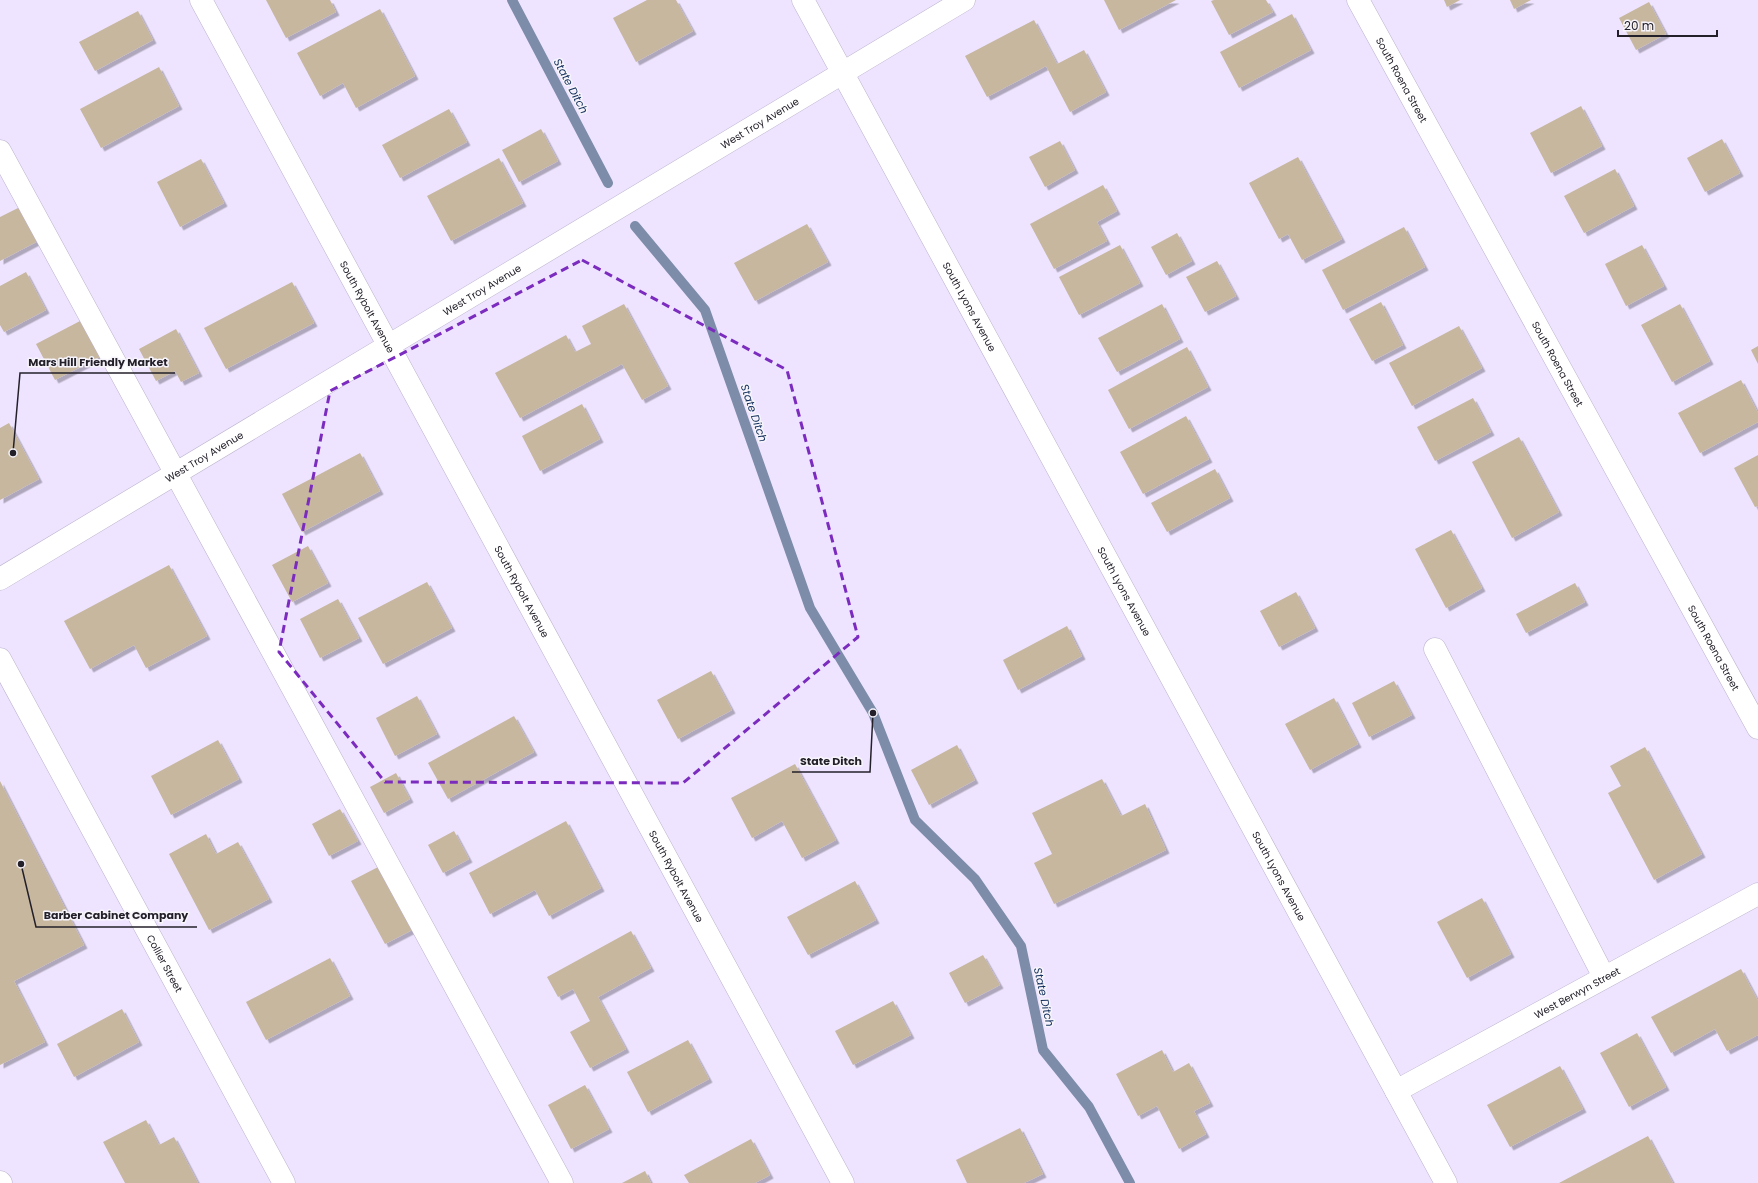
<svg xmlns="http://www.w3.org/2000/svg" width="1758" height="1183" font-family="Poppins,sans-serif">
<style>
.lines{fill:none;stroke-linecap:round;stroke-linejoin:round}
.stream{stroke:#7d8ca9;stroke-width:10}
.building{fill:#c7b79f;filter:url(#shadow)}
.minor-casing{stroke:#bcb2cc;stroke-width:23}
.minor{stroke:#fff;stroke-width:22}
.marked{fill:none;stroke:#7b2cbf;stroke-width:3;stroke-dasharray:8 5;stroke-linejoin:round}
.labels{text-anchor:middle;stroke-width:3;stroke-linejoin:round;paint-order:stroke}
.street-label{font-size:10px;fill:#24202a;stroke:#f7f5fb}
.water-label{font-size:11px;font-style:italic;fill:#112d5b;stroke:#f7f5fb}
.leader{fill:none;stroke:#24202a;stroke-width:1.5}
.callout-dot{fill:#24202a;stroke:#f7f5fb;stroke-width:1.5}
.callout-label{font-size:11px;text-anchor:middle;font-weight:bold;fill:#24202a;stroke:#f7f5fb;stroke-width:3;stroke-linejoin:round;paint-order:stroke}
</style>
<defs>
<filter id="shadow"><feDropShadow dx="3.5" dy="3.5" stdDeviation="0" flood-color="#0004"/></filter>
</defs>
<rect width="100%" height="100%" fill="#eee4ff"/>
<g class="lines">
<g class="stream">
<polyline points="512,0 608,183"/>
<polyline points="635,226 705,310 810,608 873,713 915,820 975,879 1021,946 1043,1050 1089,1107 1130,1183"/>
</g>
</g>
<g class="building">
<polygon points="266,0 330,0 336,12 286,38"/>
<polygon points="647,0 676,0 693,31 636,62 613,18"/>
<polygon points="1104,0 1176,0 1119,30"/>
<polygon points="1214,0 1266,0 1273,12 1229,35 1211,1"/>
<polygon points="1444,0 1460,0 1447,7"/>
<polygon points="1510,0 1531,0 1514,9"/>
<polygon points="1649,2 1666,34 1636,50 1619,18"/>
<polygon points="380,9 415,76 356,108 343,83 320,96 297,53"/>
<polygon points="138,11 153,40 95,71 79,42"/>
<polygon points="1292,14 1311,50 1239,88 1220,52"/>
<polygon points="1034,20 1057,64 1084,50 1106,92 1070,112 1046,66 987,97 965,56"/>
<polygon points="159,67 179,106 101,148 80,109"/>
<polygon points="1581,106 1602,146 1551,173 1530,133"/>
<polygon points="449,109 467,142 400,178 382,145"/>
<polygon points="541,129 558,161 519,182 502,150"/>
<polygon points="1722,139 1740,173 1705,192 1687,158"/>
<polygon points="1060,141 1075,170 1045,187 1029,157"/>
<polygon points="1298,157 1342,239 1302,260 1288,234 1279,239 1249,183"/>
<polygon points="499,158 523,203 451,241 427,196"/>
<polygon points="201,159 224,203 180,227 157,182"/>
<polygon points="1615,169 1634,206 1584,233 1564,196"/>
<polygon points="1103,185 1117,211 1097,222 1107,241 1054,269 1030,224"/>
<polygon points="20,207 38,241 0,261 0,217"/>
<polygon points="807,224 828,262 755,301 734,263"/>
<polygon points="1404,227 1425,267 1343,310 1322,270"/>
<polygon points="1177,233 1192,261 1166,275 1151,247"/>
<polygon points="1120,245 1140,283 1079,315 1059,277"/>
<polygon points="1642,245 1664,286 1626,306 1605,264"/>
<polygon points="1217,261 1236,296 1205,312 1186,277"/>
<polygon points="26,272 46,310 4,332 0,325 0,286"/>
<polygon points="292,282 314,323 226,369 204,328"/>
<polygon points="1381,302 1403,345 1372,361 1349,319"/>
<polygon points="624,304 668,386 642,400 622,364 520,418 495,373 566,335 575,352 591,344 582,326"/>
<polygon points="1162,304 1180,339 1117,372 1098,338"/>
<polygon points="1680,304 1710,361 1672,382 1641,325"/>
<polygon points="80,321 100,357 55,380 36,344"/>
<polygon points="1459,326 1482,368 1412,406 1389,363"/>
<polygon points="176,329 199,373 181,382 175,371 156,381 139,349"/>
<polygon points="1758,346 1758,364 1751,350"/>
<polygon points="1187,347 1208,387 1129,429 1108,390"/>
<polygon points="1741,380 1758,413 1758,422 1700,453 1678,413"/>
<polygon points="1473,398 1491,432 1435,461 1417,427"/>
<polygon points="582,404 600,439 540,471 522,436"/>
<polygon points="1186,416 1209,459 1143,494 1120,452"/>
<polygon points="9,423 39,479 0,500 0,428"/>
<polygon points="1519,437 1559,512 1512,538 1472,462"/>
<polygon points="360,453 380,491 302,532 282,494"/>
<polygon points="1758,455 1758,506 1755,507 1734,468"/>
<polygon points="1215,469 1230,498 1167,532 1151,503"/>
<polygon points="1451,530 1482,588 1446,608 1415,549"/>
<polygon points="308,546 328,583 292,602 272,565"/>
<polygon points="169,565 207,636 146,668 134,645 90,669 64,621"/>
<polygon points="427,582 452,628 383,664 358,618"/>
<polygon points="1575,583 1585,602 1526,633 1516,614"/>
<polygon points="1296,592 1315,628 1279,647 1260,611"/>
<polygon points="338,599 359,638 320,658 300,619"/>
<polygon points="1067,626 1082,656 1018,690 1003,660"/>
<polygon points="711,671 732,710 678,739 657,700"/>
<polygon points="1394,681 1412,715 1369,737 1352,703"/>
<polygon points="417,696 437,734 395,756 376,718"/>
<polygon points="1334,698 1358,744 1310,770 1285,724"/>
<polygon points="514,716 534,752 448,799 428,763"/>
<polygon points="218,740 239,779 171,815 151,776"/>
<polygon points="957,745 975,780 929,805 911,770"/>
<polygon points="1645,747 1702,854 1654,880 1608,793 1621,786 1610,766"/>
<polygon points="795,764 836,840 802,858 782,821 752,838 731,798"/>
<polygon points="396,773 410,799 384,813 370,787"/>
<polygon points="1102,779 1121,816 1145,804 1166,850 1054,904 1034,863 1052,854 1032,813"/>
<polygon points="0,781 84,945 14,981 45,1042 0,1065"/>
<polygon points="340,809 358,841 329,856 312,824"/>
<polygon points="566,821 601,888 549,916 535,890 490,914 469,873"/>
<polygon points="454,831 469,859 443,873 428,845"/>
<polygon points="206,834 216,854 238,842 269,899 209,930 169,854"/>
<polygon points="380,866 414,929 385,944 351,881"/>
<polygon points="855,881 876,920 808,955 787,917"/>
<polygon points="1482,898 1511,954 1467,978 1437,922"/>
<polygon points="631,931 651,968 598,997 626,1049 590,1068 570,1032 590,1021 573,989 558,997 547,977"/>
<polygon points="983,955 1000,985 965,1003 949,973"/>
<polygon points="330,958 350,996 266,1040 246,1002"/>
<polygon points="1741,969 1758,1001 1758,1035 1727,1051 1715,1029 1671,1053 1651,1017"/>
<polygon points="893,1001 911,1035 853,1065 835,1031"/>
<polygon points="122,1009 139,1042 74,1077 57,1044"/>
<polygon points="1637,1033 1666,1087 1629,1107 1600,1053"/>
<polygon points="688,1040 709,1079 648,1112 627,1072"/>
<polygon points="1162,1050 1173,1072 1189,1063 1210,1103 1194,1111 1206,1134 1179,1149 1157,1106 1138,1116 1116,1074"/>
<polygon points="1560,1066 1583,1109 1510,1147 1487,1105"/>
<polygon points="585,1085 609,1129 571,1149 548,1105"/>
<polygon points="146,1120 159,1145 174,1137 198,1183 125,1183 103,1142"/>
<polygon points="1020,1128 1043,1174 1024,1183 967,1183 956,1160"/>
<polygon points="1648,1136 1673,1183 1559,1183"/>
<polygon points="751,1139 770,1175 755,1183 689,1183 684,1175"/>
<polygon points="645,1171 651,1183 622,1183"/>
</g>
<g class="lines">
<defs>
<g id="minor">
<path id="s1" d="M201,0L843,1183"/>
<path id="s2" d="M803,0L1446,1183"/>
<path id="s3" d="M1358,0L1758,728"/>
<polyline points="0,151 562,1183"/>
<path id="s4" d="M0,579L964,0"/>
<polyline points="1435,649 1604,977"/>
<path id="s5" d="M0,659L284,1183"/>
<path id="s6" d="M1396,1091L1758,894"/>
<polyline points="0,1182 1,1183"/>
</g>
</defs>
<use href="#minor" class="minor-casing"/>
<use href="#minor" class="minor"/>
</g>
<path class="marked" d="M582,260L787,370L858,637L683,783L385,782L279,652L330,391Z"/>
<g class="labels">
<g class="street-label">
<text dy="4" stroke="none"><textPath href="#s3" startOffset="91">South Roena Street</textPath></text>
<text dy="4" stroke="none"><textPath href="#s4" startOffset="886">West Troy Avenue</textPath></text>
<text dy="4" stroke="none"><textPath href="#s4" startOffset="562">West Troy Avenue</textPath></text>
<text dy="4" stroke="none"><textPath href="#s1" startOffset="349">South Rybolt Avenue</textPath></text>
<text dy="4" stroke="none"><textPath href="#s2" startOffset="349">South Lyons Avenue</textPath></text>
<text dy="4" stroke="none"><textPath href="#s3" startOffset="415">South Roena Street</textPath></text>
<text dy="4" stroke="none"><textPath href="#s4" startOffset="238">West Troy Avenue</textPath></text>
<text dy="4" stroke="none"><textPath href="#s1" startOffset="673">South Rybolt Avenue</textPath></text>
<text dy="4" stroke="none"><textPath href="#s2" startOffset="673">South Lyons Avenue</textPath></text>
<text dy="4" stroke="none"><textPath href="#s3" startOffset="739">South Roena Street</textPath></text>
<text dy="4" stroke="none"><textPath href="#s1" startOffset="997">South Rybolt Avenue</textPath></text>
<text dy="4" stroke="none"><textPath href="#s2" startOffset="997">South Lyons Avenue</textPath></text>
<text dy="4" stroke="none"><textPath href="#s5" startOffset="346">Collier Street</textPath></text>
<text dy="4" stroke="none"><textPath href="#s6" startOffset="206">West Berwyn Street</textPath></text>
</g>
<g class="water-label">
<text transform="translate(571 86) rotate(62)" y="4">State Ditch</text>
<text transform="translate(754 413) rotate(71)" y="4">State Ditch</text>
<text transform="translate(1044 997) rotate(78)" y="4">State Ditch</text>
</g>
</g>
<path class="leader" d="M13 453L20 373H175M873 713L870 772H792M21 864L36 927H197"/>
<g class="callout-dot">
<circle cx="13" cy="453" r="4"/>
<circle cx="873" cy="713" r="4"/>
<circle cx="21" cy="864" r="4"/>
</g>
<g class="callout-label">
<text x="98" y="366">Mars Hill Friendly Market</text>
<text x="831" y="765">State Ditch</text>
<text x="116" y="919">Barber Cabinet Company</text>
</g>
<path d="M1618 30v6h99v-6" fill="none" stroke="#24202a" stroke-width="2"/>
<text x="1624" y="30" font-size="12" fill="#24202a" stroke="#f7f5fb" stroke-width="3" paint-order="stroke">20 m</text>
</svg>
